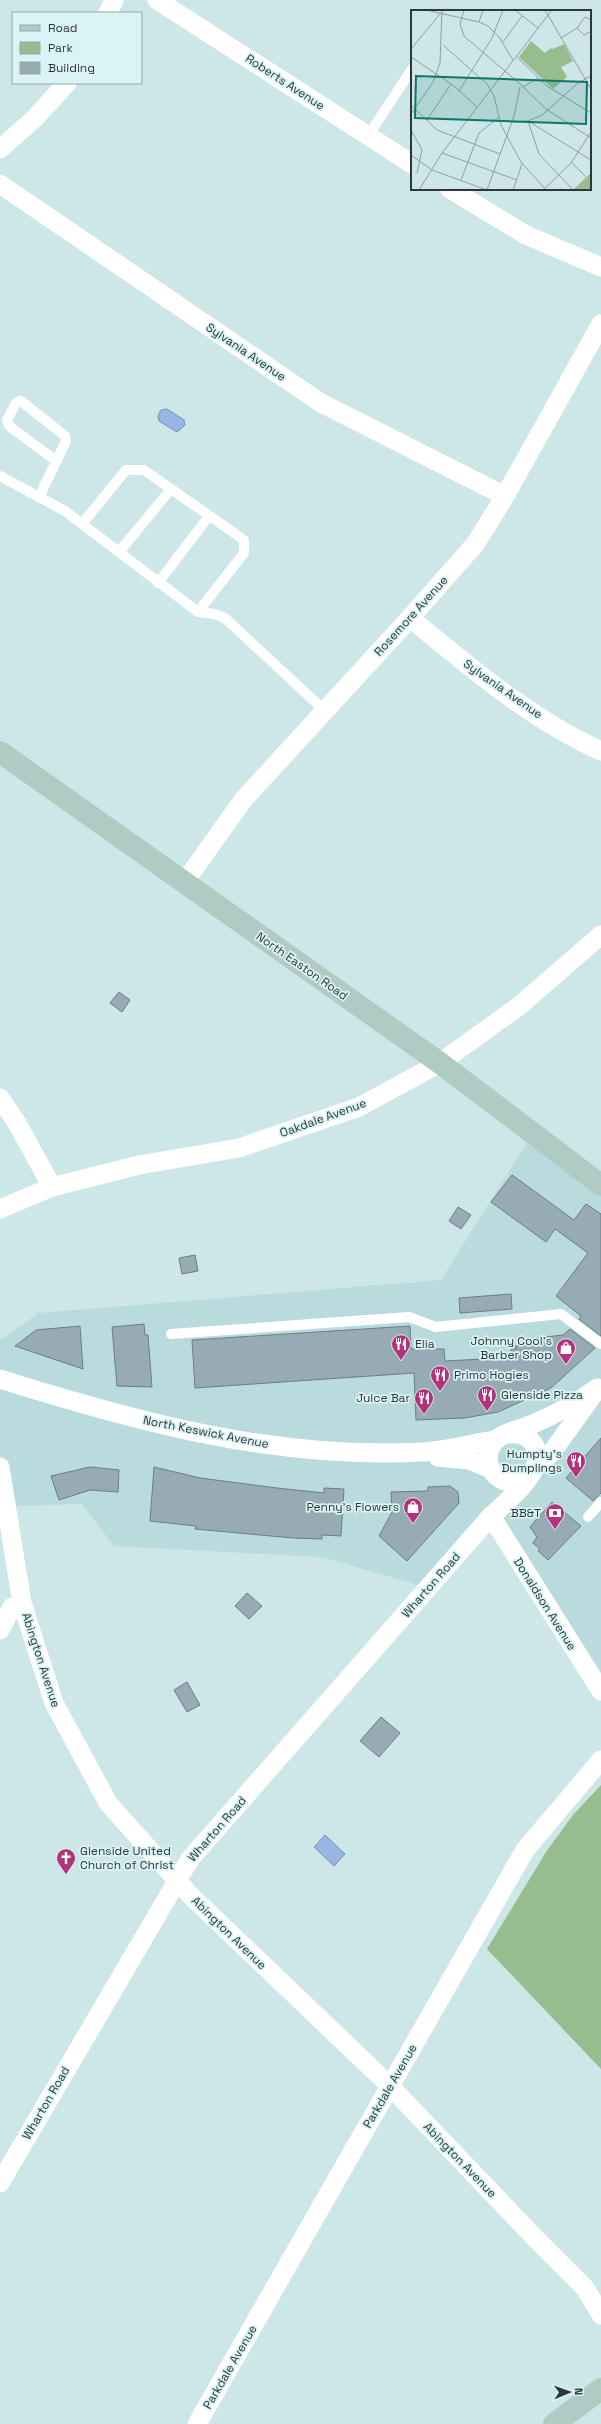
<svg xmlns="http://www.w3.org/2000/svg" width="601" height="2424" font-family="'Space Grotesk',sans-serif">
<style>
.built{fill:#b9dbdd}
.green{fill:#97bc8e}
.water{fill:#97b6e7;stroke:#7790b2}
.building{fill:#97abb5;stroke:#6a7d86}
.lines{fill:none;stroke-linecap:round;stroke-linejoin:round}
.lane{stroke:#fff;stroke-width:10}
.street{stroke:#fff;stroke-width:19}
.secondary{stroke:#b0cbc3;stroke-width:22}
.labels{text-anchor:middle;stroke-width:3.5;stroke-linejoin:round;paint-order:stroke}
.street-label{font-size:12px;fill:#2d3737;stroke:#daf3f4}
.poi-label{font-size:12px;fill:#2d3737;stroke:#daf3f4;text-anchor:end}
.inset-road{fill:none;stroke:#8da0a1;stroke-width:1}
.view{fill:#0f766e;fill-opacity:0.15;stroke:#0f766e;stroke-width:2}
.inset-edge{fill:none;stroke:#2d3737;stroke-width:2}
</style>
<rect width="100%" height="100%" fill="#cde6e7"/>
<polygon class="built" points="533,1133 601,1185 601,1690 491,1516 429,1588 322,1557 114,1546 82,1504 5,1506 0,1467 0,1340 39,1313 441,1280"/>
<polygon class="green" points="601,1785 601,2069 487,1949 546,1852 573,1815"/>
<g class="water">
<polygon points="167,409 184,420 185,425 177,432 159,421 158,416 161,410"/>
<polygon points="325,1835 345,1854 334,1866 314,1847"/>
</g>
<g class="building">
<polygon points="119,992 130,1000 122,1012 110,1003"/>
<polygon points="512,1175 574,1220 586,1204 601,1214 601,1336 579,1319 581,1316 556,1296 588,1253 555,1229 546,1242 491,1202"/>
<polygon points="458,1207 471,1215 461,1229 449,1221"/>
<polygon points="195,1255 198,1271 182,1274 179,1258"/>
<polygon points="511,1294 512,1309 460,1313 459,1298"/>
<polygon points="144,1324 145,1335 148,1335 152,1387 117,1386 112,1327"/>
<polygon points="80,1326 83,1369 15,1346 36,1330"/>
<polygon points="410,1326 411,1349 444,1349 445,1361 483,1359 482,1357 498,1355 498,1354 511,1353 511,1349 516,1349 515,1346 529,1345 529,1339 563,1335 570,1329 595,1348 551,1388 498,1412 465,1418 416,1420 414,1373 195,1388 192,1340"/>
<polygon points="601,1438 601,1493 593,1501 566,1478"/>
<polygon points="90,1467 119,1470 118,1492 90,1490 59,1500 51,1476"/>
<polygon points="154,1467 200,1478 277,1488 324,1493 324,1488 344,1489 341,1536 322,1535 322,1539 293,1538 195,1529 196,1526 150,1521"/>
<polygon points="450,1486 458,1492 459,1503 407,1561 379,1536 392,1512 391,1492 428,1491 428,1487"/>
<polygon points="552,1502 581,1526 548,1560 538,1551 540,1549 533,1543 537,1537 530,1527"/>
<polygon points="247,1593 262,1606 249,1619 235,1606"/>
<polygon points="187,1682 200,1705 187,1712 174,1690"/>
<polygon points="381,1717 400,1733 379,1757 360,1741"/>
</g>
<g class="lines">
<g class="lane">
<polyline points="368,136 412,69"/>
<polyline points="0,476 65,511 198,612 215,614 225,618 325,711"/>
<polyline points="39,497 66,441 65,436 21,401 16,403 7,420 9,426 55,460"/>
<polyline points="82,524 126,470 144,470 244,540 244,553 198,612"/>
<polyline points="119,552 171,489"/>
<polyline points="158,583 209,516"/>
<polyline points="171,1334 409,1317 436,1327 561,1314 601,1344"/>
<polyline points="588,1517 601,1502"/>
</g>
<g class="street">
<polyline points="157,0 412,164"/>
<polyline points="108,13 114,0"/>
<polyline points="0,149 34,119 67,83"/>
<polyline points="0,184 321,403 505,496"/>
<polyline points="450,189 526,235 601,267"/>
<path d="M410,618C470,667 530,719 601,751"/>
<polyline points="184,883 243,800 410,618 476,543 505,496 601,324"/>
<polyline points="0,1098 17,1123 52,1187"/>
<polyline points="0,1209 52,1187 139,1165 239,1148 359,1107 440,1063 519,1006 601,935"/>
<path d="M0,1379C137,1422 277,1460 422,1452C447,1451 472,1443 496,1440"/>
<polyline points="438,1457 469,1460 491,1469"/>
<polyline points="0,1467 22,1603 54,1703 108,1803 191,1896 390,2086 536,2239 585,2288 601,2315"/>
<polyline points="535,1468 552,1452 593,1395"/>
<path d="M531,1474C518,1487 497,1484 490,1467C486,1457 489,1446 497,1439C506,1431 522,1429 533,1424C556,1414 577,1403 597,1388"/>
<polyline points="491,1516 601,1691"/>
<polyline points="0,1630 12,1607"/>
<path d="M0,2183L190,1859L491,1516C507,1501 551,1468 533,1443C527,1435 518,1433 508,1434"/>
<polyline points="197,2424 525,1850 601,1760"/>
</g>
<g class="secondary">
<polyline points="0,752 440,1063 601,1185"/>
<polyline points="554,2424 601,2389"/>
</g>
</g>
<defs>
<symbol id="restaurant-pin" viewBox="-11 -11 22 30"><path d="M0 17L-7.5 6A9.5 9.5 0 1 1 7.5 6Z" fill="#b4327b" stroke="#daf3f4"/><path d="M-5-6h1v4h1v-4h1v4h1v-4h1v5L-1.5 .5V6h-2V.5L-5-1ZM5-6V6H3V1.5H1.5Q1.5-4 5-6Z" fill="#fff"/></symbol>
<symbol id="shop-pin" viewBox="-11 -11 22 30"><path d="M0 17L-7.5 6A9.5 9.5 0 1 1 7.5 6Z" fill="#b4327b" stroke="#daf3f4"/><path d="M-5-2.5h2.3a2.7 3.5 0 0 1 5.4 0H5L5.5 6h-11ZM-1.5-2.5h3a1.5 2.3 0 0 0-3 0Z" fill="#fff"/></symbol>
<symbol id="bank-pin" viewBox="-11 -11 22 30"><path d="M0 17L-7.5 6A9.5 9.5 0 1 1 7.5 6Z" fill="#b4327b" stroke="#daf3f4"/><path d="M-6-4H6V4H-6ZM0-2.3a2.3 2.3 0 1 0 0 4.6a2.3 2.3 0 1 0 0-4.6Z" fill="#fff"/></symbol>
<symbol id="church-pin" viewBox="-11 -11 22 30"><path d="M0 17L-7.5 6A9.5 9.5 0 1 1 7.5 6Z" fill="#b4327b" stroke="#daf3f4"/><path d="M-1.2-6h2.4v3.5h3.3v2.4h-3.3V6h-2.4V-.1h-3.3v-2.4h3.3Z" fill="#fff"/></symbol>
</defs>
<g fill-rule="evenodd">
<use href="#restaurant-pin" x="390" y="1333" width="22" height="30"/>
<use href="#shop-pin" x="555" y="1337" width="22" height="30"/>
<use href="#restaurant-pin" x="429" y="1364" width="22" height="30"/>
<use href="#restaurant-pin" x="476" y="1384" width="22" height="30"/>
<use href="#restaurant-pin" x="413" y="1387" width="22" height="30"/>
<use href="#restaurant-pin" x="565" y="1450" width="22" height="30"/>
<use href="#shop-pin" x="402" y="1496" width="22" height="30"/>
<use href="#bank-pin" x="544" y="1502" width="22" height="30"/>
<use href="#church-pin" x="55" y="1847" width="22" height="30"/>
</g>
<g class="labels">
<g class="street-label">
<text transform="translate(285 82) rotate(33)" y="4">Roberts Avenue</text>
<text transform="translate(246 352) rotate(34)" y="4">Sylvania Avenue</text>
<text transform="translate(411 616) rotate(-48)" y="4">Rosemore Avenue</text>
<text transform="translate(503 689) rotate(35)" y="4">Sylvania Avenue</text>
<text transform="translate(302 966) rotate(35)" y="4">North Easton Road</text>
<text transform="translate(323 1118) rotate(-20)" y="4">Oakdale Avenue</text>
<text transform="translate(206 1432) rotate(11)" y="4">North Keswick Avenue</text>
<text transform="translate(431 1585) rotate(-49)" y="4">Wharton Road</text>
<text transform="translate(545 1604) rotate(58)" y="4">Donaldson Avenue</text>
<text transform="translate(41 1660) rotate(72)" y="4">Abington Avenue</text>
<text transform="translate(217 1829) rotate(-49)" y="4">Wharton Road</text>
<text transform="translate(229 1933) rotate(44)" y="4">Abington Avenue</text>
<text transform="translate(390 2086) rotate(-60)" y="4">Parkdale Avenue</text>
<text transform="translate(46 2103) rotate(-60)" y="4">Wharton Road</text>
<text transform="translate(460 2160) rotate(46)" y="4">Abington Avenue</text>
<text transform="translate(230 2367) rotate(-60)" y="4">Parkdale Avenue</text>
</g>
<g class="poi-label">
<text x="552" y="1345">Johnny Cool's<tspan x="552" dy="14">Barber Shop</tspan></text>
<text x="415" y="1348" text-anchor="start">Elia</text>
<text x="454" y="1379" text-anchor="start">Primo Hogies</text>
<text x="501" y="1399" text-anchor="start">Glenside Pizza</text>
<text x="410" y="1402">Juice Bar</text>
<text x="562" y="1458">Humpty's<tspan x="562" dy="14">Dumplings</tspan></text>
<text x="399" y="1511">Penny's Flowers</text>
<text x="541" y="1517">BB&amp;T</text>
<text x="80" y="1855" text-anchor="start">Glenside United<tspan x="80" dy="14">Church of Christ</tspan></text>
</g>
</g>
<g transform="translate(411 10)">
<rect width="180" height="180" fill="#cde6e7"/>
<path d="M120,31L134,43L140,38L142,39L153,34L162,51L150,57L156,67L142,79L108,47ZM180,163V180H162Z" fill="#97bc8e"/>
<path class="inset-road" d="M15,0L68,12L77,16L88,27L102,50M53,0L49,14L53,26L109,74M104,0L127,18M134,0L180,79M68,12L72,0M166,18L173,25L180,21M150,28L166,18L174,7L180,10M92,32L111,6M32,35L76,74L83,86L90,115L110,152L135,180M0,39L29,4M0,47L43,76L66,97M106,47L136,76L180,103M109,74L135,99L180,128M112,77L127,68M48,81L81,28L92,0M0,95L26,120L89,144M0,104L22,72L29,53L31,0M16,110L40,74M117,111L128,144L162,180M117,111L180,150M101,112L117,111L131,105L167,73L180,66M0,120L11,140L6,163M31,143L106,170M0,145L21,160L76,180M160,152L175,167M50,170L68,123L88,107M8,180L31,143L141,0M76,180L103,106L109,77M102,180L111,154M132,180L160,153L180,122"/>
<path class="view" d="M5,66L176,72L175,114L4,108Z"/>
<rect width="180" height="180" class="inset-edge"/>
</g>
<rect x="12" y="12" width="130" height="72" fill="#daf3f4" stroke="#95a8a8"/>
<rect x="20" y="25" width="20" height="6" fill="#b0cbc3" stroke="#95a8a8"/>
<text x="48" y="32" font-size="12" fill="#2d3737">Road</text>
<rect x="20" y="42" width="20" height="12" fill="#97bc8e" stroke="#95a8a8"/>
<text x="48" y="52" font-size="12" fill="#2d3737">Park</text>
<rect x="20" y="62" width="20" height="12" fill="#97abb5" stroke="#95a8a8"/>
<text x="48" y="72" font-size="12" fill="#2d3737">Building</text>
<g transform="translate(569 2392) rotate(88)" stroke="#daf3f4" stroke-width="3" paint-order="stroke">
<path d="M0-3L7 15L0 10L-7 15Z" fill="#2d3737"/>
<text y="-6" font-size="11" font-weight="bold" text-anchor="middle" fill="#2d3737">N</text>
</g>
</svg>
